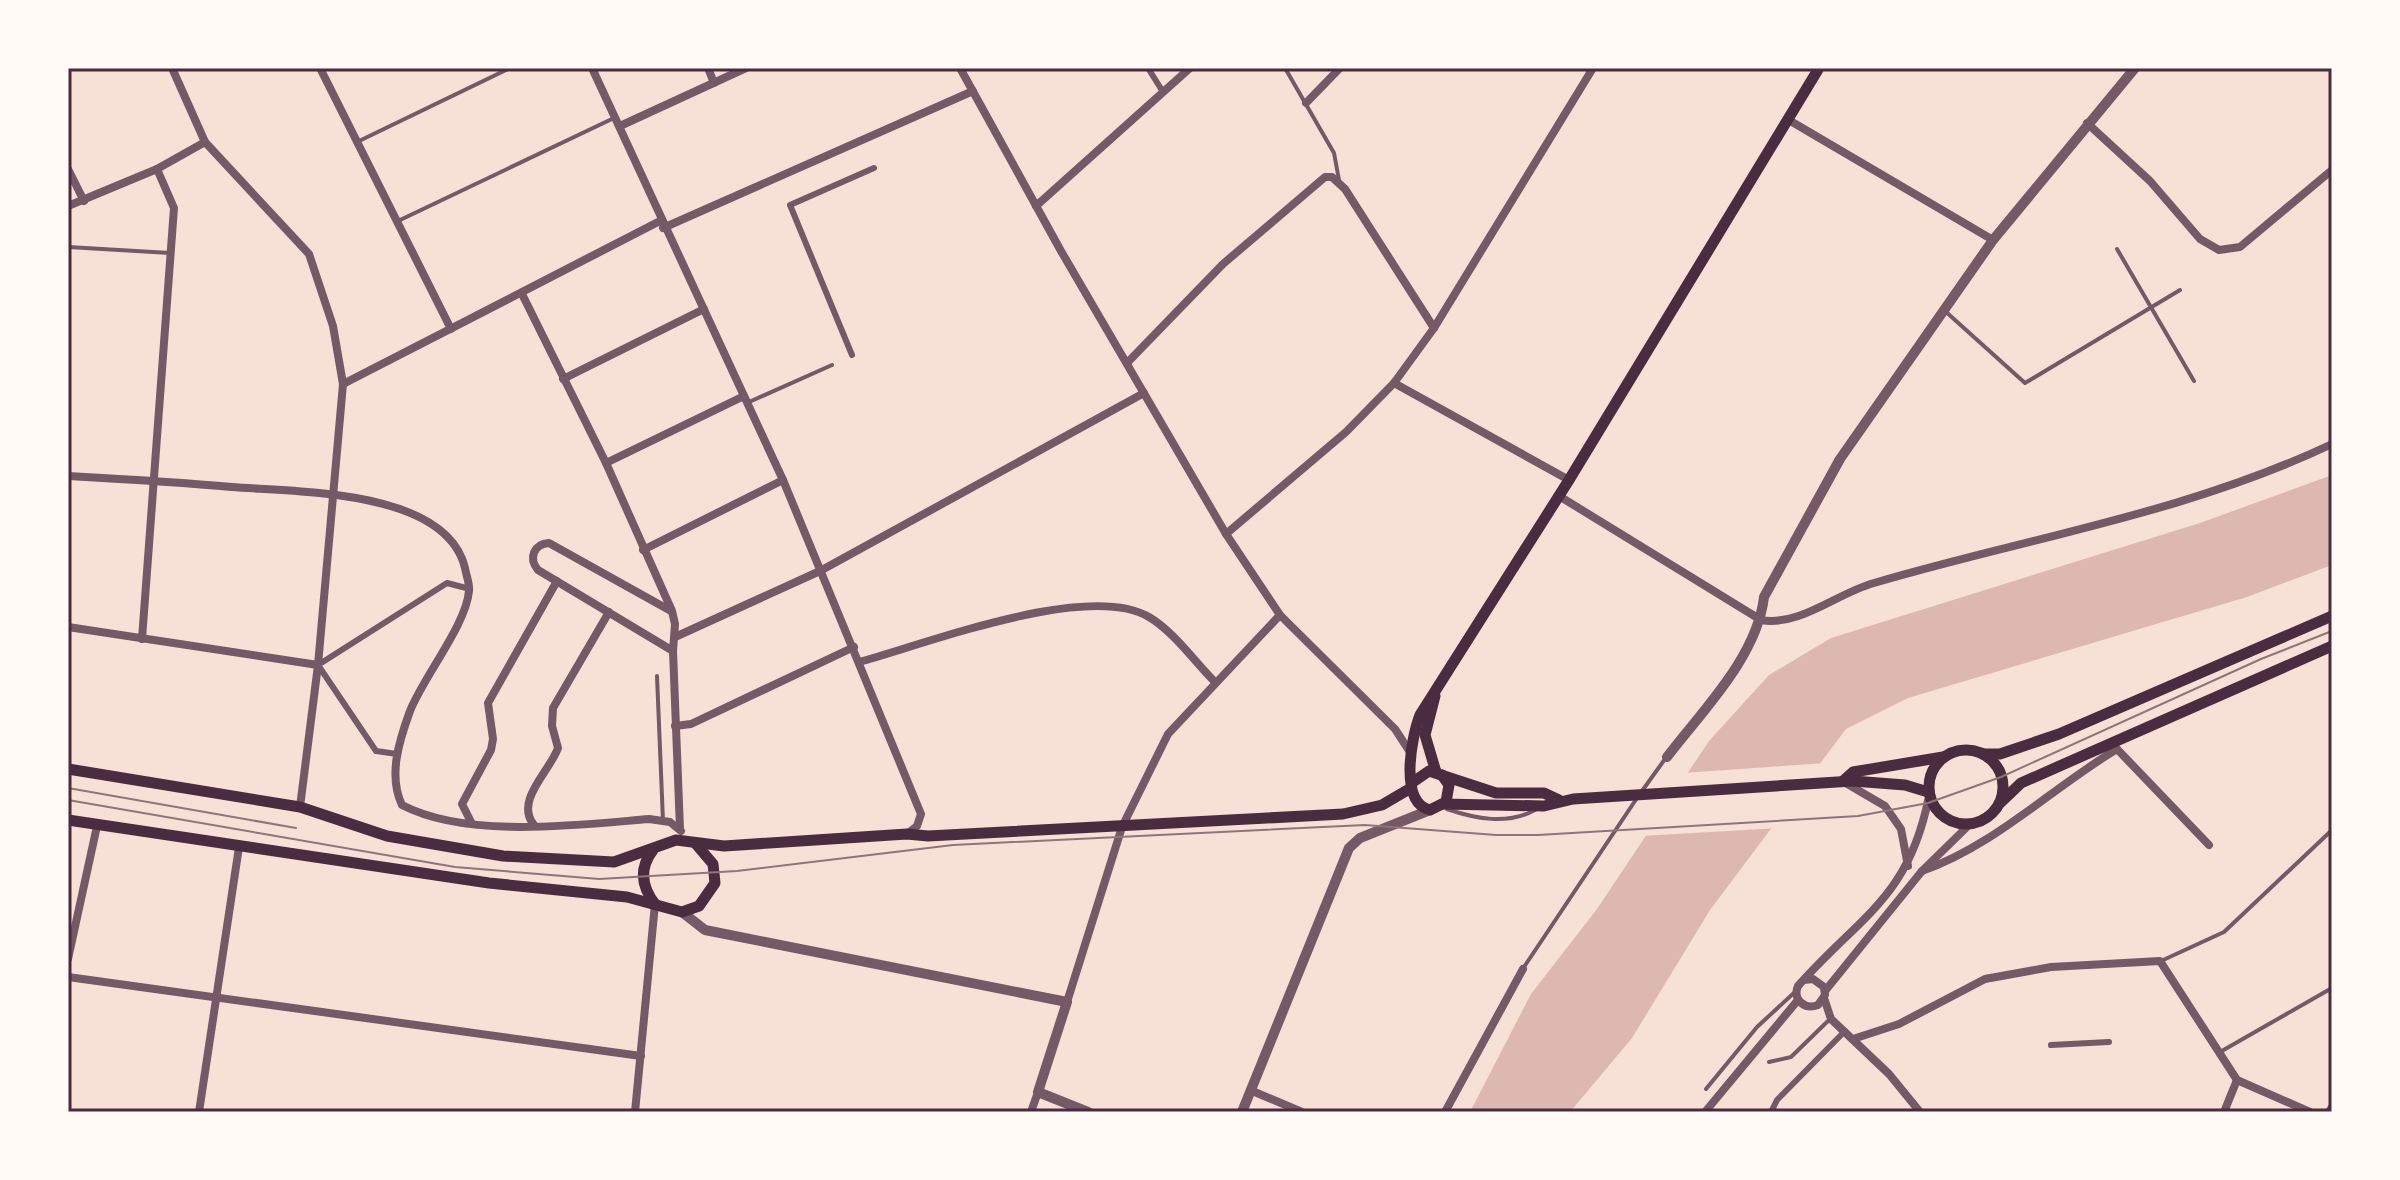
<svg xmlns="http://www.w3.org/2000/svg" width="2400" height="1180" font-family="Cabin,sans-serif">
<style>
.water{fill:#dcb8b0}
.pier{fill:#f7e1d7}
.lines{fill:none;stroke-linecap:round;stroke-linejoin:round}
.service{stroke:#755966;stroke-width:4}
.pedestrian{stroke:#755966;stroke-width:6}
.minor{stroke:#755966;stroke-width:8}
.tertiary{stroke:#755966;stroke-width:10}
.secondary{stroke:#4a2c40;stroke-width:11}
.tram{stroke:#8f747c;stroke-width:2}
.neatline{fill:none;stroke:#4a2c40;stroke-width:3}
</style>
<rect width="100%" height="100%" fill="#f7e1d7"/>
<polygon class="water" points="2332,475 2332,565 2247,597 1908,698 1846,729 1710,910 1632,1038 1570,1112 1470,1112 1531,994 1597,909 1709,741 1769,675 1831,638 2200,523"/>
<polygon class="pier" points="1826,763 1779,828 1641,836 1683,773"/>
<g class="lines">
<g class="service">
<polyline points="1285,68 1334,153 1339,180"/>
<polyline points="357,142 510,68"/>
<polyline points="398,221 614,118"/>
<polyline points="68,247 170,253"/>
<polyline points="2117,249 2194,381"/>
<polyline points="1945,311 2025,383 2180,290"/>
<polyline points="749,402 832,365"/>
<polyline points="657,676 663,821"/>
<polyline points="1642,791 1665,759"/>
<path d="M1447,809C1476,819 1507,825 1535,810"/>
<polyline points="2161,961 2224,932 2332,830"/>
<polyline points="1524,967 1637,798"/>
<polyline points="2220,1052 2332,988"/>
<polyline points="1769,1062 1791,1057 1830,1019"/>
<polyline points="1706,1089 1757,1027 1796,991"/>
</g>
<g class="pedestrian">
<polyline points="1148,68 1163,92"/>
<polyline points="852,355 790,205 874,168"/>
<polyline points="397,754 376,751 318,665 447,583 470,589"/>
<polyline points="2051,1045 2109,1042"/>
<polyline points="1771,1112 1777,1100 1845,1031"/>
</g>
<g class="minor">
<polyline points="172,68 205,142 309,254 333,326 343,384 318,665 300,807"/>
<polyline points="320,68 451,329"/>
<polyline points="592,68 783,480 921,814 917,826 907,834"/>
<polyline points="708,68 714,83"/>
<polyline points="960,68 1061,251 1226,534 1280,615 1395,729 1410,752"/>
<polyline points="1306,103 1340,68"/>
<polyline points="1787,119 1993,240"/>
<polyline points="2087,123 2150,181 2200,239 2219,250 2240,247 2332,170"/>
<polyline points="620,126 746,68"/>
<polyline points="68,169 84,201"/>
<polyline points="68,206 157,169 205,142"/>
<polyline points="1036,206 1190,68"/>
<polyline points="663,228 973,91"/>
<polyline points="522,294 606,463 672,611 675,624 673,651 680,829"/>
<polyline points="1127,363 1223,264 1325,177 1332,177 1345,189 1434,328"/>
<polyline points="563,379 704,309"/>
<polyline points="1394,383 1569,480"/>
<polyline points="343,384 660,221"/>
<polyline points="606,463 744,396"/>
<path d="M68,476C123,479 177,482 232,487C296,492 446,489 465,568C466,575 470,584 469,591C466,625 424,676 410,711C399,741 388,776 402,805C467,839 577,825 649,819L670,822L681,831"/>
<path d="M1559,496L1761,620C1800,627 1837,593 1874,583C2027,538 2187,513 2332,444"/>
<polyline points="1226,534 1346,432 1394,383 1434,328 1593,68"/>
<polyline points="643,550 783,480"/>
<path d="M671,611L549,543C534,544 528,558 538,570L673,651"/>
<polyline points="68,627 318,665"/>
<polyline points="675,637 820,571 1144,393"/>
<polyline points="142,639 174,208 157,169"/>
<path d="M859,662C926,644 1088,581 1149,617C1173,631 1195,662 1214,681"/>
<polyline points="675,726 691,724 854,647"/>
<polyline points="2116,748 2209,845"/>
<polyline points="1844,782 1885,806 1901,829 1908,866"/>
<polyline points="471,822 462,804 491,750 493,739 488,703 557,581"/>
<path d="M534,825C514,801 550,771 558,748L552,726L553,708L609,612"/>
<path d="M1922,871C1994,846 2052,788 2117,749"/>
<polyline points="68,959 97,826"/>
<polyline points="68,977 641,1056"/>
<path d="M1804,980L1813,979L1824,987L1825,995L1818,1005C1805,1010 1792,1000 1798,986C1861,915 1909,898 1929,796"/>
<polyline points="1825,991 1922,871 1969,825"/>
<polyline points="1824,998 1831,1019 1889,1074 1920,1112"/>
<polyline points="1067,1002 1122,827 1168,734 1280,615"/>
<polyline points="1853,1039 1899,1024 1985,979 2051,967 2160,961 2237,1080 2310,1112"/>
<polyline points="1250,1090 1302,1112"/>
<polyline points="199,1112 239,847"/>
<polyline points="635,1112 655,904"/>
<polyline points="1031,1112 1038,1092"/>
<polyline points="1445,1112 1523,969"/>
<polyline points="1705,1112 1798,1000"/>
<polyline points="2224,1112 2237,1080"/>
<polyline points="2329,1112 2332,1107"/>
</g>
<g class="tertiary">
<path d="M1667,757C1702,711 1757,657 1764,597L1840,459L1993,240L2135,68"/>
<polyline points="682,912 705,930 1067,1002 1038,1092 1088,1112"/>
<polyline points="1242,1112 1349,848 1360,838 1430,810"/>
</g>
<g class="secondary">
<polyline points="1435,696 1425,735 1436,772"/>
<circle cx="1966" cy="787" r="37"/>
<polyline points="1983,754 2000,754 2059,734 2332,616"/>
<polyline points="68,769 300,807 387,836 503,856 614,862 676,840 724,846 907,834 928,836 1343,814 1382,805 1411,788"/>
<path d="M1442,775L1449,785L1446,802L1430,810C1399,803 1411,738 1420,715L1569,480L1819,68"/>
<polyline points="1843,781 1853,772 1943,757"/>
<polyline points="1413,782 1429,771 1496,793 1544,793 1559,800"/>
<polyline points="1443,804 1544,806 1573,799 1853,781 1905,785 1928,792"/>
<polyline points="1999,804 2021,783 2332,646"/>
<polyline points="68,820 489,883 627,897 682,912 699,906 715,883 713,864 696,844"/>
<path d="M653,850C639,868 641,886 655,904"/>
</g>
<g class="tram">
<polyline points="68,788 296,828"/>
<polyline points="68,800 455,867 599,879 737,871 953,845 1365,825 1496,835 1538,835 1858,816 1928,803 2001,777 2261,659 2332,631"/>
</g>
</g>
<rect width="2400" height="1180" fill="none" stroke="#fffaf5" stroke-width="140"/>
<rect x="70" y="70" width="2260" height="1040" class="neatline"/>
</svg>
